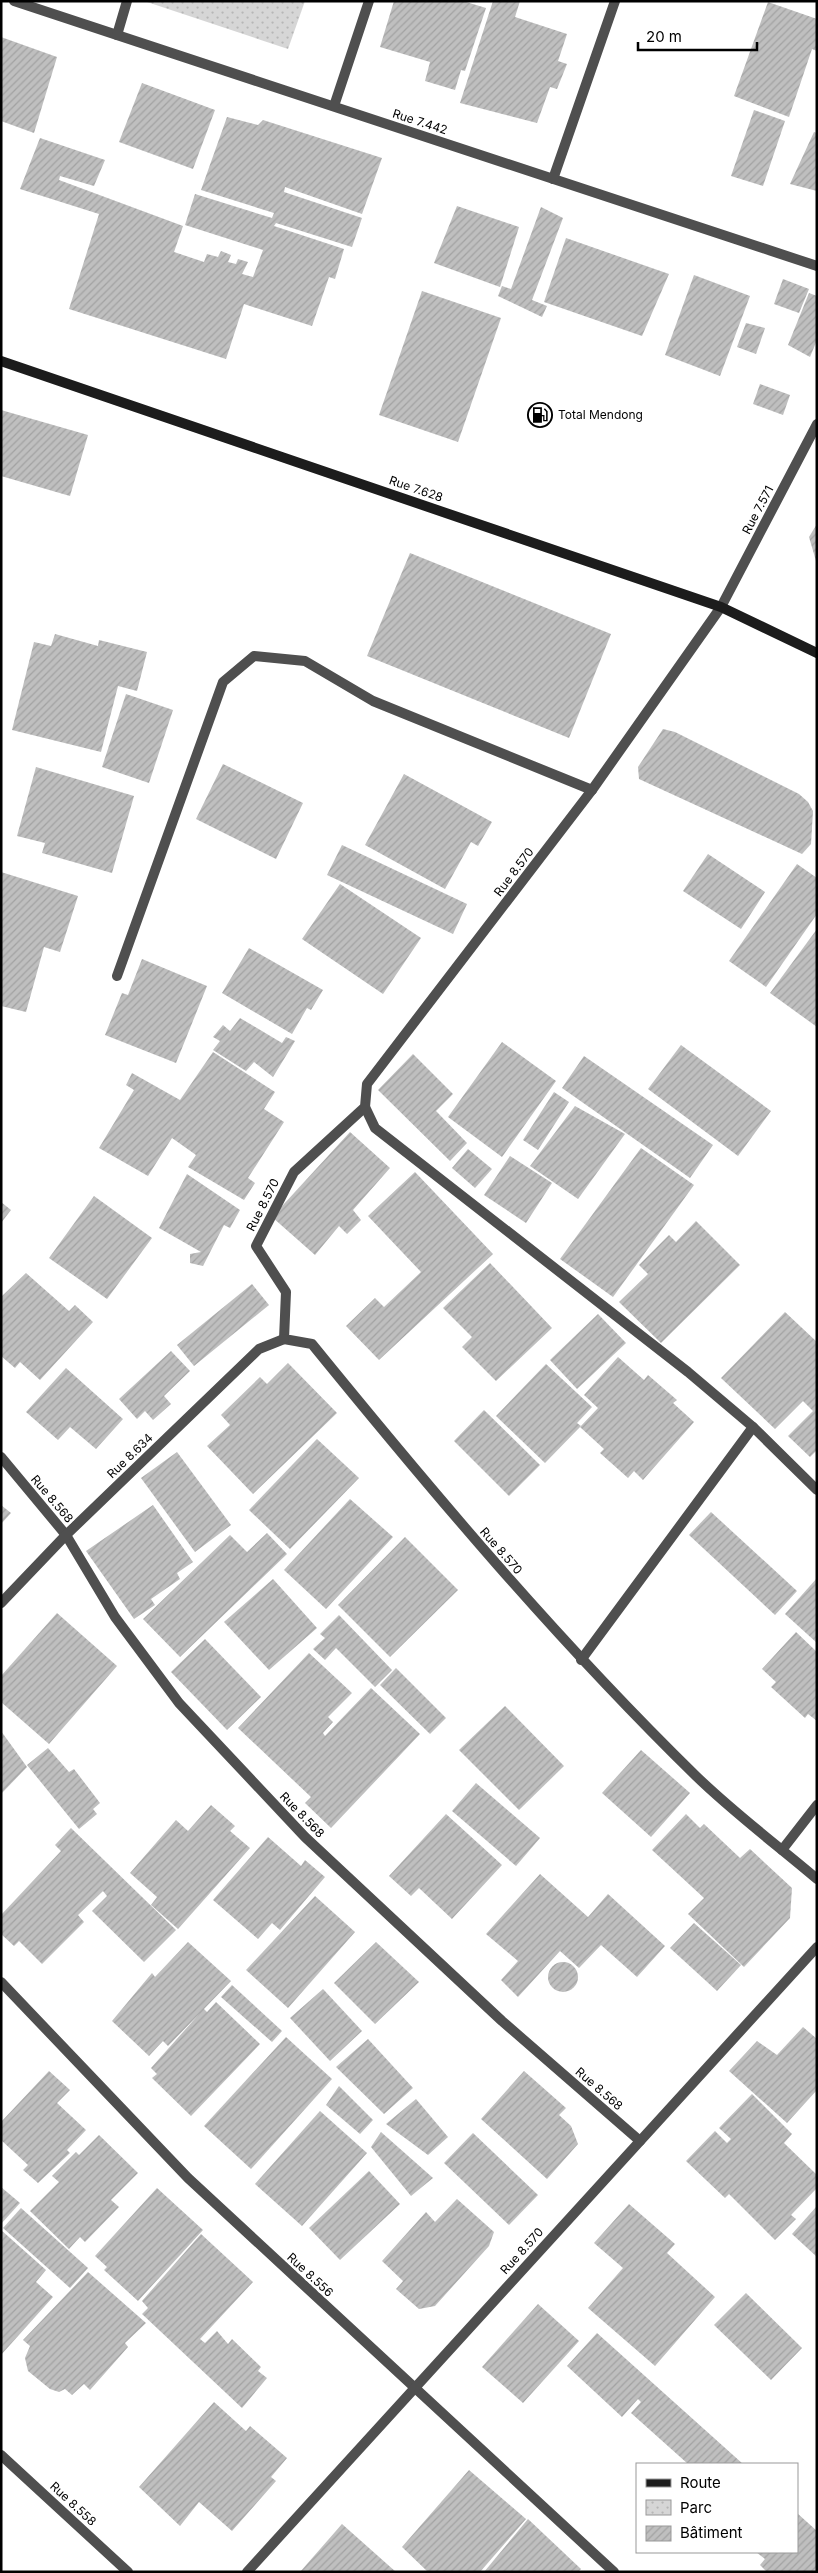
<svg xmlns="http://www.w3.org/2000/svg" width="818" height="2573" font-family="Inter,sans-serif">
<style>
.park{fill:url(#park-dots)}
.building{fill:url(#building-hatch)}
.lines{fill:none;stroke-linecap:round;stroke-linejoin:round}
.street{stroke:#4f4f4f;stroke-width:10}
.secondary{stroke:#1c1c1c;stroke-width:10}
.labels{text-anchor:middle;stroke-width:5;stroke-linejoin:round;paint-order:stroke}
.street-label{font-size:12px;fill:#000;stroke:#fff}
.poi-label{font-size:12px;fill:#000;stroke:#fff;text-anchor:start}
</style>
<defs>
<pattern id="park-dots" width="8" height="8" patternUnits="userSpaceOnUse" patternTransform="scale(1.25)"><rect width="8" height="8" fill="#d6d6d6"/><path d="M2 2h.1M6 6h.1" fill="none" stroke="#b6b6b6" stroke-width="1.8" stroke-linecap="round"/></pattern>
<pattern id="building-hatch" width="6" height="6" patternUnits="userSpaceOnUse" patternTransform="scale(1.25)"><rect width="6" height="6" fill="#bfbfbf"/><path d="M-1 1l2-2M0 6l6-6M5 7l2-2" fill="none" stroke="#a2a2a2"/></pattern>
</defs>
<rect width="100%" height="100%" fill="#fff"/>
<polygon class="park" points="144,1 305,1 288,49"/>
<g class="building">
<polygon points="394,1 463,1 486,8 465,71 461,70 455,90 425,81 430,62 380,47"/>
<polygon points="493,1 520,1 515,17 567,34 558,61 567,64 557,89 550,87 537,123 460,103"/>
<polygon points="768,2 817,19 817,51 812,49 789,117 734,96"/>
<polygon points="1,37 57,57 34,133 1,121"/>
<polygon points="142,83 215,110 193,169 119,142"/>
<polygon points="754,110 785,121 763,186 731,176"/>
<polygon points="227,117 258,125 263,120 382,158 362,214 285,187 284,192 362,218 352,247 276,223 274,226 344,249 335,279 329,277 312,326 244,304 226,359 69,309 99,214 20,189 40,138 105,160 94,186 60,176 59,180 183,226 174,252 204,262 207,254 218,257 221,251 231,255 228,262 236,264 238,259 248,262 242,274 253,277 263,250 185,225 195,194 272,218 274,213 201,190"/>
<polygon points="814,132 817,133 817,191 790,184"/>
<polygon points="457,206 519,227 500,287 434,263"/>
<polygon points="541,207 563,218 532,300 547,306 542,317 498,296 502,286 511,289"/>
<polygon points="566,238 669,274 642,336 544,302"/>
<polygon points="694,275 750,296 720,376 665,355"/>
<polygon points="783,279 809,289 799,313 774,304"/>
<polygon points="422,291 501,318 458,442 379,415"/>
<polygon points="809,293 817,296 817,340 810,357 788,345"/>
<polygon points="746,323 765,328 756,354 737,347"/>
<polygon points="760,384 790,395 783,415 753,404"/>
<polygon points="1,410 88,435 70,496 1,476"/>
<polygon points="817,524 817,561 816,561 809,537"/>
<polygon points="410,553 611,634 569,738 367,656"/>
<polygon points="55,634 98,646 99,640 147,652 137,691 118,686 101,752 12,730 34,642 51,646"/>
<polygon points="126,694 173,710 149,783 102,767"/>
<polygon points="663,729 675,732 799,794 808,802 813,811 811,844 802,854 639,779 638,767"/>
<polygon points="223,764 303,803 276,859 196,819"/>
<polygon points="36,767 134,796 112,873 42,853 45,843 17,836"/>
<polygon points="404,774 492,822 478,846 471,842 445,889 365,845"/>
<polygon points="342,845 467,904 453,934 327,875"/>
<polygon points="708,854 765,892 741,929 683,891"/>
<polygon points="797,864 817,878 817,914 766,987 729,961"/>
<polygon points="1,872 78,896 60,952 44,947 26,1012 1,1006"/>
<polygon points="340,884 421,938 383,994 302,939"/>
<polygon points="817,929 817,1027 770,993"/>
<polygon points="249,948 323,990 311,1010 307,1008 292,1034 222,993"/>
<polygon points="142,959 207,986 176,1063 105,1035 122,993 128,995"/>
<polygon points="240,1018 282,1043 286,1037 295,1041 273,1077 254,1062 246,1071 213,1050 220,1041 213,1037 223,1025 230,1031"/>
<polygon points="502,1042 556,1081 502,1157 448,1117"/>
<polygon points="681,1045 771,1111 738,1156 648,1089"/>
<polygon points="213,1052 275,1092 264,1109 284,1122 248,1178 255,1183 244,1200 188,1167 196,1155 172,1138 148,1176 99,1148 134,1090 126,1085 132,1073 180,1100"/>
<polygon points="413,1054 453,1094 436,1111 467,1143 450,1161 378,1090"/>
<polygon points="584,1056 713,1145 690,1178 562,1088"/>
<polygon points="554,1092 569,1102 538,1150 523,1140"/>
<polygon points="575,1106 625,1134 578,1199 530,1166"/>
<polygon points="350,1132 390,1168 353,1210 361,1220 347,1234 339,1226 315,1255 272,1217"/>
<polygon points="641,1148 694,1185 613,1297 560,1259"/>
<polygon points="468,1149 492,1169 475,1188 452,1168"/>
<polygon points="510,1156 552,1183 526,1223 484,1195"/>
<polygon points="415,1172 493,1254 379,1360 346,1326 375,1298 384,1307 421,1272 368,1216"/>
<polygon points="187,1174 240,1210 230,1228 224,1225 203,1266 190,1263 190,1254 201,1252 159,1228"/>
<polygon points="94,1196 152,1238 107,1299 49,1258"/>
<polygon points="1,1202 11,1210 1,1223"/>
<polygon points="696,1221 740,1265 661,1343 619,1302 648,1274 639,1265 669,1235 676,1242"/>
<polygon points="490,1263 552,1328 496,1381 462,1347 472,1337 443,1308"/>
<polygon points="26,1273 69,1311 75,1305 93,1322 40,1380 20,1362 15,1368 1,1356 1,1297"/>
<polygon points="252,1284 269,1305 194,1366 177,1345"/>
<polygon points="785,1312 817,1342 817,1450 810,1457 788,1436 813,1411 803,1401 775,1429 721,1378"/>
<polygon points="598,1314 626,1343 577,1389 550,1360"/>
<polygon points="171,1351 190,1371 164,1396 171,1404 153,1420 145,1411 137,1419 119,1399"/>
<polygon points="618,1357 644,1380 648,1375 677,1400 673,1403 694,1422 643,1480 634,1471 628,1478 600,1453 604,1449 580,1427 598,1408 584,1395"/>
<polygon points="288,1363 337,1413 253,1494 207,1446 230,1425 221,1415 260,1377 267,1384"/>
<polygon points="546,1364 592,1407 577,1423 581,1426 545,1463 496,1416"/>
<polygon points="66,1368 123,1419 96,1449 70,1427 58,1440 26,1412"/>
<polygon points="484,1410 540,1465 509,1496 454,1441"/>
<polygon points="317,1439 359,1478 290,1549 249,1510"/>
<polygon points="177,1452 231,1525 195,1552 141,1478"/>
<polygon points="350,1499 393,1537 326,1609 284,1570"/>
<polygon points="1,1505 11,1513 1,1524"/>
<polygon points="153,1505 193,1562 177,1573 180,1579 151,1599 155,1605 134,1619 86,1551"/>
<polygon points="711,1512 797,1591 775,1615 689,1535"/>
<polygon points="267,1533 287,1554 180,1657 143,1619 230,1535 247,1552"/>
<polygon points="405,1537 458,1590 390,1657 338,1605"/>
<polygon points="817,1578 817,1643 785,1614"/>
<polygon points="273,1579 317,1628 269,1670 224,1622"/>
<polygon points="57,1613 117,1666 49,1744 1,1702 1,1676"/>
<polygon points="339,1615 392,1670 375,1687 336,1648 325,1660 313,1649 325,1638 320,1634"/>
<polygon points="796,1632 817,1652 817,1721 808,1714 805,1718 771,1687 776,1682 762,1669"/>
<polygon points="205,1639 261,1697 227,1730 171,1672"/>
<polygon points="309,1653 352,1693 328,1717 333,1722 323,1733 325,1736 371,1688 420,1734 331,1828 305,1803 311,1797 238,1728"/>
<polygon points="396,1668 446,1718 430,1734 380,1685"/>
<polygon points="505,1706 564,1766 519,1810 459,1750"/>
<polygon points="1,1731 27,1767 1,1794"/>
<polygon points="48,1748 69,1772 74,1769 100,1803 93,1809 97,1814 79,1829 27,1765"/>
<polygon points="641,1750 690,1793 651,1837 602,1793"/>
<polygon points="476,1783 540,1838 516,1866 452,1811"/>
<polygon points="211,1805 235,1826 230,1831 250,1848 178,1929 151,1905 157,1897 130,1873 176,1820 188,1831"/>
<polygon points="446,1814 502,1865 452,1919 419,1888 411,1896 389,1876"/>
<polygon points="686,1814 700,1828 704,1824 740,1858 750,1849 792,1888 790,1918 744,1967 688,1914 704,1898 652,1850"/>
<polygon points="71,1828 176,1930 144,1962 92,1911 107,1896 103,1891 78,1915 84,1922 42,1964 19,1941 14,1946 1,1934 1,1915 61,1851 55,1845"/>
<polygon points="268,1837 301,1866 305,1860 325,1877 280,1930 272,1923 258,1939 213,1900"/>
<polygon points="540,1874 588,1917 608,1894 665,1946 637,1977 601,1945 579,1968 560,1951 518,1997 501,1980 518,1961 486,1934"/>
<polygon points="315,1896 355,1932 288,2008 246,1970"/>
<polygon points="694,1923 741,1965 717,1991 670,1948"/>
<polygon points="188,1942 231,1981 204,2009 207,2012 216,2002 260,2044 191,2116 152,2078 157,2074 151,2068 200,2013 168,2046 163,2041 149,2056 112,2021 152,1973 155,1977"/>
<polygon points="376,1942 419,1982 375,2024 334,1983"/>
<circle cx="563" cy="1977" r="15"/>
<polygon points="232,1985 282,2031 272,2042 221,1997"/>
<polygon points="323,1989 362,2031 330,2061 290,2018"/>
<polygon points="803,2027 817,2039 817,2090 787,2123 729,2071 757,2041 777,2055"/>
<polygon points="286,2037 332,2079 251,2169 204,2126"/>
<polygon points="368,2039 413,2088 384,2114 336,2067"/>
<polygon points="49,2071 70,2090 57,2103 86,2130 67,2150 70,2153 38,2183 23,2170 28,2165 1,2140 1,2122"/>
<polygon points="524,2071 566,2108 559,2115 571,2126 578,2144 547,2179 481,2119"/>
<polygon points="339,2086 373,2120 360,2134 326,2105"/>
<polygon points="752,2094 792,2134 784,2143 817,2175 817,2188 791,2215 796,2219 775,2240 729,2194 725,2198 686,2161 715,2131 727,2143 731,2139 719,2128"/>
<polygon points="416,2099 448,2137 428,2155 386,2124"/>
<polygon points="320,2111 367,2153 302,2226 255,2184"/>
<polygon points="381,2132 433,2178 411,2196 371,2147"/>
<polygon points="473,2133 538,2195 509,2225 444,2163"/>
<polygon points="99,2135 138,2173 111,2200 119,2207 85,2242 80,2237 69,2249 30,2211 59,2182 52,2176 76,2152 79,2155"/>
<polygon points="369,2171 400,2204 340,2260 309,2228"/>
<polygon points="1,2187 20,2203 1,2224"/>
<polygon points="157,2188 203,2230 138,2301 104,2270 107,2267 95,2256"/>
<polygon points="457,2199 494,2232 489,2246 435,2306 419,2309 396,2289 403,2281 382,2261 426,2212 435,2222"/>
<polygon points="629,2204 675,2244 667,2253 715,2297 655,2366 588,2308 623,2268 594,2243"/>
<polygon points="817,2206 817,2257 792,2234"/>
<polygon points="21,2208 88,2268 70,2288 3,2228"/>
<polygon points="1,2230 46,2270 36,2282 53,2297 1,2355"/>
<polygon points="201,2234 253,2282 200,2339 205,2343 217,2331 228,2344 232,2339 261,2367 258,2371 267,2378 242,2408 142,2314 148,2308 142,2301"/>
<polygon points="88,2272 146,2323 125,2343 128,2347 90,2390 84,2384 72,2395 65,2389 59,2392 50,2389 28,2371 25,2358 30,2346 23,2340"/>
<polygon points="746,2293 802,2348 771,2380 714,2325"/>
<polygon points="538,2304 579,2341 523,2403 482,2367"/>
<polygon points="597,2333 743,2464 688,2464 631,2413 641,2402 638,2399 622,2417 567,2366"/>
<polygon points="214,2402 246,2431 250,2426 287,2458 271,2477 276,2481 232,2531 199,2502 180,2526 139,2487"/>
<polygon points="469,2470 526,2519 480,2572 428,2572 402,2547"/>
<polygon points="797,2513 817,2531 817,2572 767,2572 760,2565 765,2559 756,2552 797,2552"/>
<polygon points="528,2519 581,2569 578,2572 484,2572"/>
<polygon points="342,2524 396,2572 300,2572"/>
</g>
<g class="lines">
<g class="street">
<polyline points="14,1 817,266"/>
<polyline points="117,35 127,1"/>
<polyline points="334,106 369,1"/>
<polyline points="553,179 615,1"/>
<path d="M817,424L721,607L592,790L367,1084L365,1107L294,1172L256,1246L286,1292L284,1339L312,1344C434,1494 558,1641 696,1776C734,1813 777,1845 817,1879"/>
<polyline points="117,976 223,682 254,656 305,661 373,701 592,790"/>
<polyline points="365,1107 375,1128 688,1372 753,1427 817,1490"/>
<polyline points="1,1457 66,1535 115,1617 179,1703 305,1837 502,2021 640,2141"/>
<polyline points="1,1603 66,1535 259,1349 284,1339"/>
<polyline points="581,1660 753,1427"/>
<polyline points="782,1850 817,1805"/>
<polyline points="1,1982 188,2178 614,2572"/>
<polyline points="1,2455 128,2572"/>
<polyline points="247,2572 817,1947"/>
</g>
<polyline class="secondary" points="1,361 721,607 817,653"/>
</g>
<defs>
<symbol id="fuel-ring" viewBox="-11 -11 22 22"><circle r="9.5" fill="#fff" stroke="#000" stroke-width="1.5"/><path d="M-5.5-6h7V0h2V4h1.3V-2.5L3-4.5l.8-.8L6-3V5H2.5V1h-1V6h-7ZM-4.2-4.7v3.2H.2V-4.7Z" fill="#000"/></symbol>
</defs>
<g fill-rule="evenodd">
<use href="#fuel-ring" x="526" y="401" width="28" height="28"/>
</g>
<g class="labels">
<g class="street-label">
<text transform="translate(420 122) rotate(18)" y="4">Rue 7.442</text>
<text transform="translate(416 489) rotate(19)" y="4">Rue 7.628</text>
<text transform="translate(758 510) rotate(-62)" y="4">Rue 7.571</text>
<text transform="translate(514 872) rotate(-53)" y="4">Rue 8.570</text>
<text transform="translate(263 1205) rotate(-63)" y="4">Rue 8.570</text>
<text transform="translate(130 1456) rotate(-44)" y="4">Rue 8.634</text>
<text transform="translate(52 1499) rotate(50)" y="4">Rue 8.568</text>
<text transform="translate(501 1551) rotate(49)" y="4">Rue 8.570</text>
<text transform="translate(302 1815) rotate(46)" y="4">Rue 8.568</text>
<text transform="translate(599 2089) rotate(41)" y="4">Rue 8.568</text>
<text transform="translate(522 2251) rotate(-48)" y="4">Rue 8.570</text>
<text transform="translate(310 2275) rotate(43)" y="4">Rue 8.556</text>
<text transform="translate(73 2504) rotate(43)" y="4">Rue 8.558</text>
</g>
<g class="poi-label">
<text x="558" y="419">Total Mendong</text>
</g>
</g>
<rect width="818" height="2573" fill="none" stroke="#000000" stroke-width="5"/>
<rect x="636" y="2463" width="162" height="90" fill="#ffffff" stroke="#999999"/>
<rect x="646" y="2479" width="25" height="8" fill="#1c1c1c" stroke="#999999"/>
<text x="680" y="2488" font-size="15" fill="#000000">Route</text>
<rect x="646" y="2500" width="25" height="15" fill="url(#park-dots)" stroke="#999999"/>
<text x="680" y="2513" font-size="15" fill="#000000">Parc</text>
<rect x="646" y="2526" width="25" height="15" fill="url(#building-hatch)" stroke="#999999"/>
<text x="680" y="2538" font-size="15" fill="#000000">Bâtiment</text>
<path d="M638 42v8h119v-8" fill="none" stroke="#000000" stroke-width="2.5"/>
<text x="646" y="42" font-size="15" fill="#000000" stroke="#ffffff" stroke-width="4" paint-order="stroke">20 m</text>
</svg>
